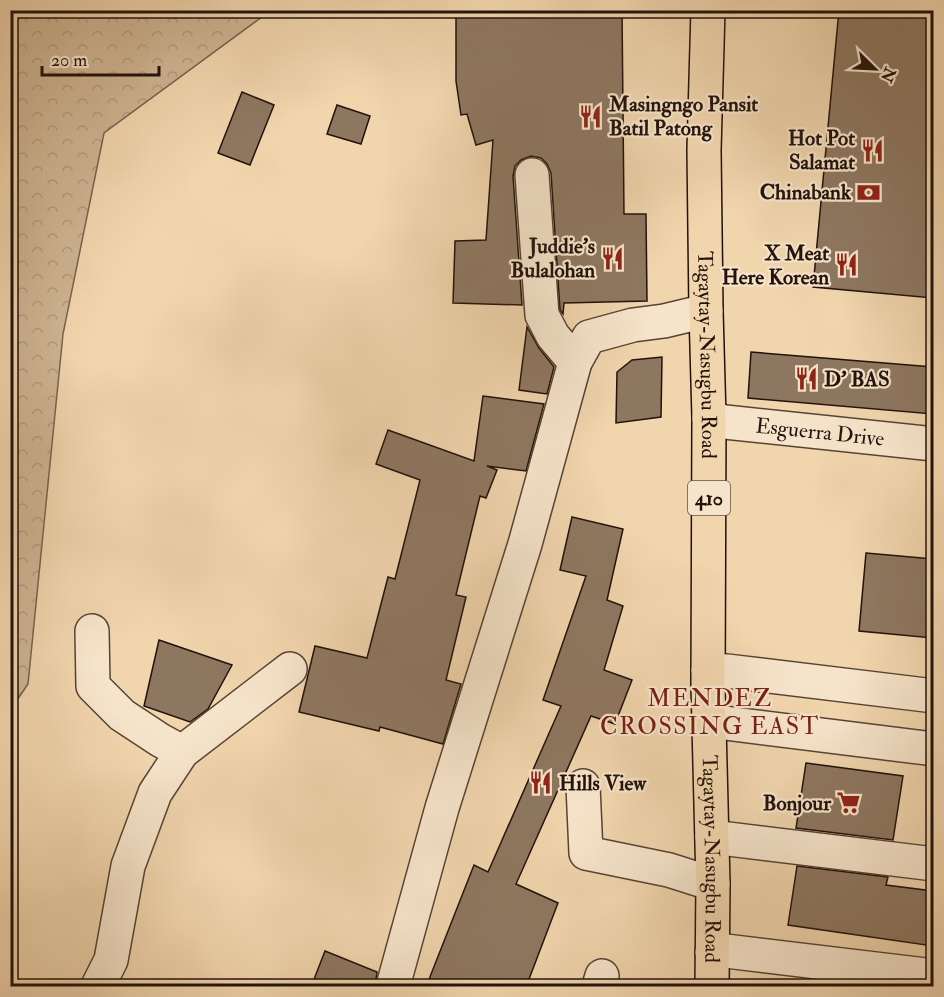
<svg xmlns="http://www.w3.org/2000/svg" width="944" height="997" font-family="'IM FELL Double Pica',serif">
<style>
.forest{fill:url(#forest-crowns);stroke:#78634f;stroke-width:1.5}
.building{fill:#8e7760;stroke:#22120c;stroke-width:1.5}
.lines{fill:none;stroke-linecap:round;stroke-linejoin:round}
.minor-casing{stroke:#564334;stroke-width:36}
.major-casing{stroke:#22120c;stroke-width:36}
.minor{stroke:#f6e4ca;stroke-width:33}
.major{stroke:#f1d5ad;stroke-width:33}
.labels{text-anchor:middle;stroke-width:4.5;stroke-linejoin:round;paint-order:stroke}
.shield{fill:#f6e4ca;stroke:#625145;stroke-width:1.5}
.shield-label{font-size:20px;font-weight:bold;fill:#22120c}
.poi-label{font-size:21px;font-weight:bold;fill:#22120c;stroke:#f6e4ca;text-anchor:end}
.street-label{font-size:21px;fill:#22120c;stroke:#f6e4ca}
.quarter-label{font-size:24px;letter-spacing:1.5px;fill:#7a1f14;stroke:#f6e4ca}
</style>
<defs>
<pattern id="forest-crowns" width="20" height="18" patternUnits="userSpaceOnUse" patternTransform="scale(1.5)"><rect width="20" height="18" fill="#ceb492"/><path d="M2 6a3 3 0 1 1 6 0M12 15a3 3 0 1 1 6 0" fill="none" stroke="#b19a7d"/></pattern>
</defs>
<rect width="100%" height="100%" fill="#f1d5ad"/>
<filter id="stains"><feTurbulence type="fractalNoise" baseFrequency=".00333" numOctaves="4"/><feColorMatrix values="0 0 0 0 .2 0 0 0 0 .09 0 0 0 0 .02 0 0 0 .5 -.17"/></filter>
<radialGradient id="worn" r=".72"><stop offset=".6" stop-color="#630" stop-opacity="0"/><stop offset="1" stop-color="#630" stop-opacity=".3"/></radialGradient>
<polygon class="forest" points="11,10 270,11 104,133 63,334 28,684 11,709"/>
<g class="building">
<polygon points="456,10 622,10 624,214 646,214 647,301 564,303 563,314 560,310 551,173 547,164 541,158 531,156 521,160 515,166 513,176 522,305 453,303 455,241 486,240 493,140 476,145 467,114 461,115 456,81"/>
<polygon points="839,10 933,10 933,298 813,287"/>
<polygon points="242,92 274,105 250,165 218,153"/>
<polygon points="337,105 370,116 361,144 327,134"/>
<polygon points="527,327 539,348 554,367 547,394 519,390"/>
<polygon points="751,352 933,367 933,414 748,398"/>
<polygon points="662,357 661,417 616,423 617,372 632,360"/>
<polygon points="483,396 544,404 526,471 487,466 497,470 486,498 480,496 456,595 466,597 446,680 461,684 443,744 380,727 379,731 299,712 315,646 367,658 388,577 395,579 420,480 376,464 388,430 474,461"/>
<polygon points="572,517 623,529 607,600 623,606 604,670 632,680 615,724 591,716 516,884 558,903 526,987 426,987 474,865 488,872 561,706 543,700 586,576 560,570"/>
<polygon points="866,553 933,559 933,638 859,631"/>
<polygon points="159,640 232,665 208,709 190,722 144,706"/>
<polygon points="806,763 903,776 893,840 796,828"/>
<polygon points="797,866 888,877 886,885 933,891 926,945 788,925"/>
<polygon points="325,951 377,972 375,987 311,987"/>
</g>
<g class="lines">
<defs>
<g id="minor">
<polyline points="532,175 542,315 553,336 575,362"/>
<path id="s1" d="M709,418L725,422L934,444"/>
<polyline points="92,631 93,686 122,715 160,740 182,752"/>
<polyline points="708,670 727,671 934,696"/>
<polyline points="709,721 934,749"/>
<polyline points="583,786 586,853 669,870 713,884"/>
<polyline points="712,837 934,864"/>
<polyline points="712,952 726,951 934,976"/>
<polyline points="98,986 111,960 128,866 155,793 182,752 290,669"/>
<polyline points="393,986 442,808 525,544 575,362 589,337 633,325 664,321 706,311"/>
<polyline points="599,986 602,976"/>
</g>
<g id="major">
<path id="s2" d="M708,10L704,150L706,311L709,418L708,685L713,884L712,986"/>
</g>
</defs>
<use href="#minor" class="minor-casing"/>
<use href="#major" class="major-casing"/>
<use href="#minor" class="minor"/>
<use href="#major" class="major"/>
</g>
<defs>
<symbol id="restaurant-bare" viewBox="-9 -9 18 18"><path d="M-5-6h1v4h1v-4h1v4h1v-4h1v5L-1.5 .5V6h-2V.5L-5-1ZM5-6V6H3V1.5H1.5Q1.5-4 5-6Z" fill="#8f2418" stroke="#f6e4ca" stroke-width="2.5" paint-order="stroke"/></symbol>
<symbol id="bank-bare" viewBox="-9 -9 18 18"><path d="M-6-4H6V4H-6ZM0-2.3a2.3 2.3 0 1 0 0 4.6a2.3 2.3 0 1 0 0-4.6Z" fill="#8f2418" stroke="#f6e4ca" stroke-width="2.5" paint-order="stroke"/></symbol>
<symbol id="supermarket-bare" viewBox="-9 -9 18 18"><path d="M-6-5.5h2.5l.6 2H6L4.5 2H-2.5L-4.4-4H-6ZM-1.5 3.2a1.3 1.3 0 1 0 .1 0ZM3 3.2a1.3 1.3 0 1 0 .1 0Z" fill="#8f2418" stroke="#f6e4ca" stroke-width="2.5" paint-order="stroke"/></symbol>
</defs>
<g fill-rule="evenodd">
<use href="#restaurant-bare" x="574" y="100" width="33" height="33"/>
<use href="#restaurant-bare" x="856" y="134" width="33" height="33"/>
<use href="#bank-bare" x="852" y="176" width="33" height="33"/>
<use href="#restaurant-bare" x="596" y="242" width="33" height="33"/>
<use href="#restaurant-bare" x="830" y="248" width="33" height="33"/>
<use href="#restaurant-bare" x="790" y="362" width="33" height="33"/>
<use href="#restaurant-bare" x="524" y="766" width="33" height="33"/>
<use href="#supermarket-bare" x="832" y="786" width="33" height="33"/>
</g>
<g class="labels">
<rect class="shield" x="688" y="481" width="42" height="34" rx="4.5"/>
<g class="shield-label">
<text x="709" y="505">410</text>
</g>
<g class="poi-label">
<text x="609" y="111" text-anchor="start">Masingngo Pansit<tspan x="609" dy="24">Batil Patong</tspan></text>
<text x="855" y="145">Hot Pot<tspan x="855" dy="24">Salamat</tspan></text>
<text x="851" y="199">Chinabank</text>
<text x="595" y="253">Juddie's<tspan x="595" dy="24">Bulalohan</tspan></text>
<text x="829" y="260">X Meat<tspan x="829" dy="24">Here Korean</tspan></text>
<text x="824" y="386" text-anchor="start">D' BAS</text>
<text x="559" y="790" text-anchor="start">Hills View</text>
<text x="831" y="810">Bonjour</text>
</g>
<g class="street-label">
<text dy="7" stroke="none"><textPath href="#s2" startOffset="345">Tagaytay-Nasugbu Road</textPath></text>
<text dy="7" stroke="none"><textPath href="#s1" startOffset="112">Esguerra Drive</textPath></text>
<text dy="7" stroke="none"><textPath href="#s2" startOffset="849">Tagaytay-Nasugbu Road</textPath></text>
</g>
<g class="quarter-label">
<text x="710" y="706">MENDEZ<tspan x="710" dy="28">CROSSING EAST</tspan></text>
</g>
</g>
<rect width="944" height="997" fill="none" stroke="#f1d5ad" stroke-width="36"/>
<rect x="12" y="12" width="920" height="973" fill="none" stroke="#22120c" stroke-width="3"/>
<rect x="18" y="18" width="908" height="961" fill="none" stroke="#22120c" stroke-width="1.5"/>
<g transform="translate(875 69) rotate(114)" stroke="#f6e4ca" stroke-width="4.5" paint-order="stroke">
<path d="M0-4.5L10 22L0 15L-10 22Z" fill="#22120c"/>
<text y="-9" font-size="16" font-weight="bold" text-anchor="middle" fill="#22120c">N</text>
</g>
<path d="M42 66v9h117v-9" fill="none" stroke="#22120c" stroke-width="3"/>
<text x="51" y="66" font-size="18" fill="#22120c" stroke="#f6e4ca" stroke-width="4.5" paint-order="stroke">20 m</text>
<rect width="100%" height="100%" filter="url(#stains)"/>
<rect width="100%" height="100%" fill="url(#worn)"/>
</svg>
